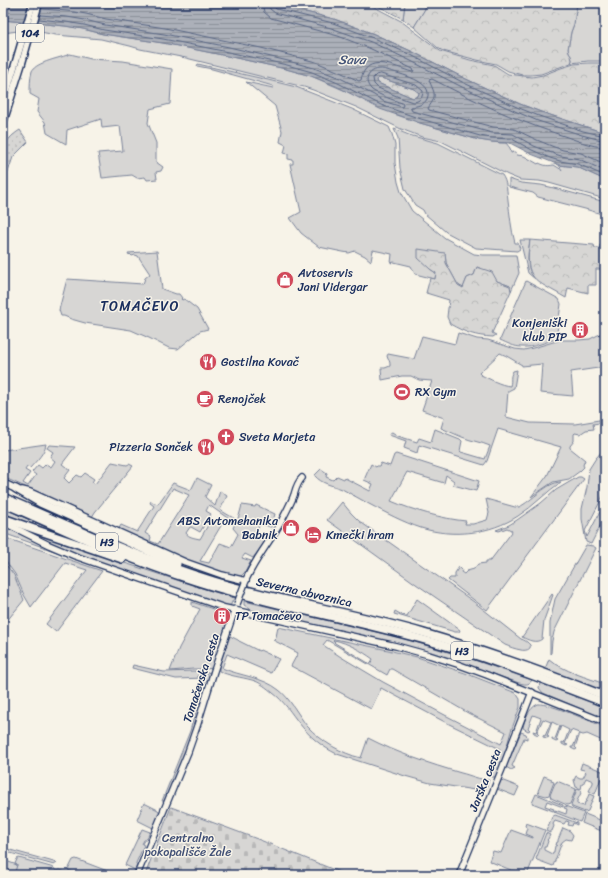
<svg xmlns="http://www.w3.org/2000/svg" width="608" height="878" font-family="Sriracha,sans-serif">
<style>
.grass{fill:#d7d6d4;stroke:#798299;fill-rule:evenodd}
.forest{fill:url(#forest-crowns);stroke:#798299}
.cemetery{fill:url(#cemetery-stones);stroke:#798299}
.garden{fill:url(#garden-dots);stroke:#798299}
.water{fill:url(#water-rules);stroke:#727c95;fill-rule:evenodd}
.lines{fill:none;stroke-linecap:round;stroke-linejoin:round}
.shore{stroke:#556382;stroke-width:1}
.secondary-casing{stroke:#1b2f5e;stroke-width:8}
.primary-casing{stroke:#1b2f5e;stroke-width:9}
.highway-casing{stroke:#1b2f5e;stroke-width:10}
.secondary{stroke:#f7f3e8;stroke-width:5.5}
.primary{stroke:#f7f3e8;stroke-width:6}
.highway{stroke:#f7f3e8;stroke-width:7}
.secondary-bridge-casing{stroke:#1b2f5e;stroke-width:8;stroke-linecap:butt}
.secondary-bridge{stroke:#f7f3e8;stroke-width:5.5}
.labels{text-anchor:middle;stroke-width:3;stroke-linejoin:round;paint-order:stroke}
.shield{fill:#f7f3e8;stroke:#5d6a87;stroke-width:1}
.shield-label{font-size:11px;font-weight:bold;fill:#1b2f5e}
.poi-label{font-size:12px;fill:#1b2f5e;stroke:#f7f3e8;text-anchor:start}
.street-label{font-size:12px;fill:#1b2f5e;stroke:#f7f3e8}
.park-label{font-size:12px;fill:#415076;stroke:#f7f3e8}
.water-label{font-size:13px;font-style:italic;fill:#465679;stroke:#f7f3e8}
.quarter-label{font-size:14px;letter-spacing:1px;fill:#1b2f5e;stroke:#f7f3e8}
</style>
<defs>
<pattern id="forest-crowns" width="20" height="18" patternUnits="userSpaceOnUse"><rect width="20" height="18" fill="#d7d6d4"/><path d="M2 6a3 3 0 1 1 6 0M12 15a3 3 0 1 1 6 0" fill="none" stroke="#b8b8b8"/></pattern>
<pattern id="cemetery-stones" width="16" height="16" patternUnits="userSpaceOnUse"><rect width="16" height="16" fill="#d7d6d4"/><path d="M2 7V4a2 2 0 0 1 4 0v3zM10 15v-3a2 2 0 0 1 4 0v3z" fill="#b8b8b8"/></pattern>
<pattern id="garden-dots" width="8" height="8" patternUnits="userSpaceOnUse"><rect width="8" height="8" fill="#d7d6d4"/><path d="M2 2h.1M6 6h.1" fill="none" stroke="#b8b8b8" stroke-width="1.8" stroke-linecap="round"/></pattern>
<pattern id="water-rules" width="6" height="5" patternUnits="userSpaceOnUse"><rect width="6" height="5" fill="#acb0b9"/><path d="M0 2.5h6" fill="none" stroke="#8b909a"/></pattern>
</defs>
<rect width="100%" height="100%" fill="#f7f3e8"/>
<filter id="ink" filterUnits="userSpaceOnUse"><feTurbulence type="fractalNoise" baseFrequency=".025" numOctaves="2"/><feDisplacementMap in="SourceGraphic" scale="8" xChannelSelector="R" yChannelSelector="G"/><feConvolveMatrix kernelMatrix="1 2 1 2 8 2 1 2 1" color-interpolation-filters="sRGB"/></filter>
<g filter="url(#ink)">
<g class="grass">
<polygon points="405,3 426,3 425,9 414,27 403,19"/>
<polygon points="577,3 605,3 605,61 588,61 571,63 572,60 571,56 569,53 568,49 571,32 574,24"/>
<polygon points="3,20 21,22 18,31 3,33"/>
<path d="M37,23L65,26L83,29L103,34L163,43L227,56L286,69L311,76L420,123L479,140L500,143H506L510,148L511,153L514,152H516L517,155L524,156L538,164L539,163C545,166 548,166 554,165L562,170L559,165L577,167L605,180V199L549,183L539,181L520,180L508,175L441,141L422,137L401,129L356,107L313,90L304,87L186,58L140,49L130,46L101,39L56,35L35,31Z"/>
<path d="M70,54L91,59L123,61L172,69L170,104L150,109L148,123L156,143V162L163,167L161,171L156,172L157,179L147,180L145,177L137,178L132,175L102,178L98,153L123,151L120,126L102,128L101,119L67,130L66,144L47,133L45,122L37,112L39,99L30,94C30,88 30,77 32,71C36,62 61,58 70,54Z"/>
<polygon points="198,64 268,80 296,87 352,109 389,127 392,134 395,145 395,163 398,182 401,192 412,211 445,238 474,254 483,255 516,255 519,273 511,291 510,286 497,281 477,267 474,275 467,278 463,288 458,285 446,263 445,253 430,269 436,273 435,279 415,274 411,266 394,262 391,263 392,254 373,250 371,261 365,256 355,251 349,253 343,252 319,247 301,233 290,218 301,212 290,164 293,164 293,160 288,159 288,154 284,153 286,145 280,142 282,131 275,106 246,82 273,88 273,86 212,69 197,66"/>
<path d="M394,129L409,135L438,143L502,175C507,182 507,192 508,200C510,214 511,229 515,243H518L520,249L517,251L476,248L446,232L425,214L423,210L415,205L405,189L400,168L398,138Z"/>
<polygon points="509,179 521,183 541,185 554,188 605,202 605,215 585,209 538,197 533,193 509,187"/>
<path d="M520,240H530C528,253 525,268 535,279L528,273Z"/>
<polygon points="157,251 162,289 176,294 179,294 182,298 181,299 182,300 184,299 197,309 207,327 208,329 200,331 178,349 169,348 149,338 131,330 85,323 71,319 64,316 61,316 59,310 67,279 143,284 145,278 150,274 138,256 135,255 132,256 130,254 129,255 128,253"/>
<path d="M526,281L559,299L561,304L556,339C545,342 533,348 522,347C514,347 507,343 500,340Z"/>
<path d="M604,332L605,333V367L571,372L573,396L540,393L542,364L522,366V365C514,361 508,356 500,353L479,373L481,375C490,379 500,385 510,386C512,379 509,378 513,371L517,370L514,388L508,391L506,417L530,423L575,424L605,419V422L593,424L594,429L586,430L580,434L575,433L574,434V441L570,446V448L585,460L583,465L584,467L580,471L569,479L553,482L531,497L547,476L561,447L498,429L487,461L484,465L419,445L417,453L404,448L406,441L389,435L390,433L392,432L398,436L417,442L419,438L431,442L435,429L460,439L462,441L460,451L461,452L485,459L490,446C481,442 471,441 462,437C455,434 448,431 441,428L444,418L422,410L432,381L419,380L411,376H402L382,380L381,368H385L390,366C390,363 390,361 388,359L387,356L388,354L414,359L422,336L455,344L458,333L477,339L488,340L515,349L524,350L533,348L560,340H579L590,339Z"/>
<path d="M46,444C44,454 37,460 30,468L27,467L25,470L30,473L23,483L28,486L36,475L32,472L38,465L42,468L46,464L51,467L55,461L50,457L53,452L47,448L49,445H50L75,447L62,464L70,470L64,478L69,483L77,475L81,477L85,473L94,479L92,482L95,484L112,462L127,465L129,464L133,466L95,512L92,517L3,477V452L4,450Z"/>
<polygon points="605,448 605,492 585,531 587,537 600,512 603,513 605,511 605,516 591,544 586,542 582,519 582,509 587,487 589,469 596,458"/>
<path d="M396,454L479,481L476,491L453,485L454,481L446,475L444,483L407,472L391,501C412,510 443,519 466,521L465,524H473L487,520L489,513L486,499L515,507H519C532,501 547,482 561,482C546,492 534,506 518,516C490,534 453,538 421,528C403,522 386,513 369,504C360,499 351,494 342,489C332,485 322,484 315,476V475L321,469L327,473L326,477L333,480L337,476L344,479L345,478L370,491L373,484L364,480L371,464L376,467L377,466H379L381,463L390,466L394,455Z"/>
<polygon points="578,477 581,477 584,479 487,610 448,580 450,578 455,578 455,573 459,567 462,570 461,572 464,574 467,571 474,569 478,564 486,563 486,561 490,561 512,532 511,530 507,528 499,531 496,530 509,525 517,520 541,503 556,490"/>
<path d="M197,478L211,485L205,497L215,506L220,491L227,496L220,510L235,519L233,522L209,505L206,511L211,514L200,532L191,527H190L186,533C188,537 195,538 200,539L211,520L215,522L217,521L222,524L200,561L209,563L220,543L231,547L238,534L233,528L239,516L242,505L255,507L256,505L275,514L271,527H270L260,523L256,534L265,542L253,558L245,554L242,558L251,561L245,572L241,576C234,577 227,574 220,572C185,561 151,545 118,530L121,525L137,532L154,506L150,503L151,501L154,503H155L158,504L173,483L191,490ZM173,488L189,495L158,544L150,541L151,537L145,533Z"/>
<path d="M342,502L351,513L359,521L474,602L521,639C524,640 528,642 530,645C532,650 524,651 521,650C515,649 510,647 505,645L416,584L327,520Z"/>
<polygon points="3,508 82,543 3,516"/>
<polygon points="3,524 74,558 3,533"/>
<path d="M14,524C86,551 160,575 234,598L231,604V605L226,606L75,554L44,540Z"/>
<polygon points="3,537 102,571 56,632 46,624 87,570 65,563 31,607 24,595 15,574 3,558"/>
<polygon points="586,545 593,546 596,548 554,632 552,641 551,653 550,654 550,623 555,599"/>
<polygon points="7,566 14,575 24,600 10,617 3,627 3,573"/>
<path d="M552,594L553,595L544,620L542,639C536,644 528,640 522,637Z"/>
<polygon points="417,599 460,630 459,632 455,632 394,614 395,611 402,615 407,616"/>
<path d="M244,601L402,638L474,660L532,680C528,686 525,684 519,683L453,660L344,633L250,610V609L244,605Z"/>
<polygon points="192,602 219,611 218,616 227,621 227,622 212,668 207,669 193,669 170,671 179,648 200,609 192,606"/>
<path d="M278,627L388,650L417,657L465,673L516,693L520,699V707L511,731L505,753L496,777H491L500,749L443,721L381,688L371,709L291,666L298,653L273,640L276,637ZM327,640L387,675L390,669H392L468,713L506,732L501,744L443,714L383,682L341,657L323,645ZM334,640C348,643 362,651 373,659L370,664L335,643L333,641Z"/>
<path d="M230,636L238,640L239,641L259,651L260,650L279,659L271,673L227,654L222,668C240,676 263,677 279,690C289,697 299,716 307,726C322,742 341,753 361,758L368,738C397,753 430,764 461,773C470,775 480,780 489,780L486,789L484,791H481L430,783L405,776L337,754C322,747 309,736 299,723C291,713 284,701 273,693C267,688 260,682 252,680C241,677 229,676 219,671V667Z"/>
<path d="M549,659C563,671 588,678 605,684V692L545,669Z"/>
<path d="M133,665L164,672L193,671L205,672L201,675V674L198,675V677C203,676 207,672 210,672V673L188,745L165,801H162L190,731L205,678L176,679L132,668Z"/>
<polygon points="540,683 605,708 605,719 567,703 543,693 539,688"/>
<path d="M538,704C550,703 591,722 605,727V742L587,734L583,735L580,734L575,747L577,749L575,750L571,748V747H573L579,733L571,730L565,744L568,745L566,746L562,744V742L564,743L569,730L561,726L556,740L558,741L556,742L552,740V738L555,739L560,726L552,722L547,736L549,737L547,738L543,737V735L545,736L551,722L543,719L537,732L539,734L538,735L534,733L533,731L536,732L541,718L533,715L528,728L530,730L528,731L523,728C524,720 529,708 538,704Z"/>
<polygon points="521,732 526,734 527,737 527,739 524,738 512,766 515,768 511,770 506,767"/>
<polygon points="582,763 602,771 603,773 595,794 589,791 593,783 593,781 586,778 583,784 582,784 581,789 576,787 574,780 576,776 580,778 583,778 586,772 584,770 580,769"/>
<polygon points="544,776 552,779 551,781 554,782 549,795 546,796 539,794 538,791"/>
<polygon points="501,780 519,787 515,796 497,789"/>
<polygon points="557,781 576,789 570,804 567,805 551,798 550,795 555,783 556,783"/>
<polygon points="577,789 582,791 577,801 577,804 584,806 585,802 586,802 589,794 594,796 588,811 585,812 572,807 571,805"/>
<polygon points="536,794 563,805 563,807 547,801 545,806 554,809 553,811 532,803"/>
<path d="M144,803L158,810C162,814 158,820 156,824H155L153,828L137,820Z"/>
<polygon points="565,806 584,813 580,822 554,812 555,810 566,814 567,809 564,808"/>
<polygon points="585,814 605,822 605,830 604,832 582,823"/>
<polygon points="555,815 577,823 577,825 573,823 572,826 568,825 569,822 566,821 564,824 555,821 553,824 554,826 552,831 550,831 550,833 546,831 552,817"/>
<polygon points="526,823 545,830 527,875 523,875 489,861 493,851 501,853 511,830 533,838 533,837 526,834 528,828 525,826"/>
<polygon points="563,828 570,831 573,835 571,840 566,839 562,842 553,866 537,860 536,859 546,833 550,835 548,839 547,840 548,841 546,847 544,847 544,850 552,854 553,852 554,852 554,851 555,846 557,845 556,845 557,842 558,842 558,840"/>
<polygon points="142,829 150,832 146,840 144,840 142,844 144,845 136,863 136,864 137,865 135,870 125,865"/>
<polygon points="3,848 50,861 57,863 54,865 3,851"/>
<polygon points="19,858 54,868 55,870 57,871 60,870 75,875 13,875 17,865 15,864 17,859"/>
<polygon points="76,859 118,875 82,875 68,870 73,860"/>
</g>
<g class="forest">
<polygon points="269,3 362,3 370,5 380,10 401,21 430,43 440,51 470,60 494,65 508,74 532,77 543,75 561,68 574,64 589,63 605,63 605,133 541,112 520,104 466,79 413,52 374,34 334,19"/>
<polygon points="369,3 405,3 403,19 382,8"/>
<polygon points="426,3 577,3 574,24 571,32 568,49 569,53 571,56 572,60 571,63 541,74 531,75 522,75 508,71 496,64 477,60 443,51 438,48 414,27 425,9"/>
<polygon points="378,78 381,78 414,89 420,93 418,96 413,98 380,84 378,83 377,80"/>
<path d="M530,240L594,245L595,248H600V245H603V269H596V285H588V293L568,288L566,298C534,279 524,281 530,240Z"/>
<path d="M418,249L445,253L446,263L458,285L463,288L467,278L474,275L477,267L492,272L497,281L510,286L511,291L492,333L496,335L493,337C475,336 466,333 450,324L447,317L449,300L426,293L430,278L435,279L436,273L430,269L418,258Z"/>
</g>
<g class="cemetery">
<polygon points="171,807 260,840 347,875 145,875"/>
<polygon points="3,860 17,865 14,875 3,875"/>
</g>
<path class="garden" d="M20,130L28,142L13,157L3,187V149C6,141 12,135 20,130Z"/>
<path class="water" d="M3,3H269L334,19L374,34L413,52L466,79L520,104L541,112L605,133V180L577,167L559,165L549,161L531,154L510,143L491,142L479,140L420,123L397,115L380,109L336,86L311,76L286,69L227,56L163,43L103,34L83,29L65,26L3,20ZM378,78H381L414,89L419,93L418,96L413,98L380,84L378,83L377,80Z"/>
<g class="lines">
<g class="shore">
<polyline points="268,3 270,9 275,13 331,28 371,42 409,60 462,87 517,112 538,121 582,135 605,141"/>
<polyline points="273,3 274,7 276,9 333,23 373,38 411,55 464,83 519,108 539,116 583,131 605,136"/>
<path d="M42,9L68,11L86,14L106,19L165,28L261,48L316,62L342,73L359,81L361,80C366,52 395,67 412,72L414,71L413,69L369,48L338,36L271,18L264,12L262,3"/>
<path d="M40,15L67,17L85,20L105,25L164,34L229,47L288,61L314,68L340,78L374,95L383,101L402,107L403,105L402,103C393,100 379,95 372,90C360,79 372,65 387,70C399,74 435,81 427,99C424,105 417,106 411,107V109L412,111L492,133L513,134L534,146L552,153L561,156L579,159L605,171"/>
<polyline points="39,19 66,22 84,25 104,30 163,39 228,52 287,65 312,72 338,83 381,105 398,111 421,119 480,136 491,138 512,139 532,150 550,158 560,161 578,164 605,176"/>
<path d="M381,74L416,85L423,91C423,97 420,101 414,102C409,102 383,90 378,88L374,84L373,78L376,75Z"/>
<path d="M605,147C591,147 574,139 561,135C552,132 543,129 535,126C500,113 465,96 432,79L429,80C434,93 438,95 428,108L429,110L493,127L514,129L537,140L554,147L563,150L581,153L605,164"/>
</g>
<defs>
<g id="secondary">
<polyline points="22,490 30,492 185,562 222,575 246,581"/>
<polyline points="3,522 49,545 75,556 225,608 396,646 429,655 457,664 487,675 605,722"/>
<path d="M245,582C254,560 270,542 282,520C286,512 291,503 294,495C296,488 297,483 302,478"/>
<polyline points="137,875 188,752 197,726 214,671 235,609"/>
<polyline points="459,875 502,769 532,692"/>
</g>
<g id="primary">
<polyline points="3,104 16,61 33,3"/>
<polyline points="3,123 22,63 39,3"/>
<polyline points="3,483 16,489"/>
</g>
<g id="highway">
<polyline points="16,489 40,503 177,564"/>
<path d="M3,497C72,527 141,559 214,581C283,602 355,613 424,633C486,651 546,673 605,696"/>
<path d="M3,503C66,531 129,560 195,581C269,605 346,618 421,639C484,656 545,680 605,703"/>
<polyline points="3,518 37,530 122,559"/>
</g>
</defs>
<use href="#secondary" class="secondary-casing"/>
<use href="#primary" class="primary-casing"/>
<use href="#highway" class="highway-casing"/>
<use href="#secondary" class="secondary"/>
<use href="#primary" class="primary"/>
<use href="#highway" class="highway"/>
<defs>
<polyline id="secondary-bridge" points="237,604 245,583"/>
</defs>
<use href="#secondary-bridge" class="secondary-bridge-casing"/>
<use href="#secondary-bridge" class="secondary-bridge"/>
</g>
</g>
<defs>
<symbol id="shop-disc" viewBox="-11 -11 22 22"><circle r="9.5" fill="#d1495b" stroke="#f7f3e8"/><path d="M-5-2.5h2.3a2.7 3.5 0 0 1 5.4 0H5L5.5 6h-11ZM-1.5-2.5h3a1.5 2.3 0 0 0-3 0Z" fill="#fff"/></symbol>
<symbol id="building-disc" viewBox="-11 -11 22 22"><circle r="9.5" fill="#d1495b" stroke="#f7f3e8"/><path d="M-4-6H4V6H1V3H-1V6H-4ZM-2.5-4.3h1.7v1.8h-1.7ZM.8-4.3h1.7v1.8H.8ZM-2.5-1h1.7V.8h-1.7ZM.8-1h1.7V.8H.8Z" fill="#fff"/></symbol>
<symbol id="restaurant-disc" viewBox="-11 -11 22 22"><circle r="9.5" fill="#d1495b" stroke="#f7f3e8"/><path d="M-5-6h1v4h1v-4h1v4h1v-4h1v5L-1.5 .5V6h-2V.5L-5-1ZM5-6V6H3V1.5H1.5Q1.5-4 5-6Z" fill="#fff"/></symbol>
<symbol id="stadium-disc" viewBox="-11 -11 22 22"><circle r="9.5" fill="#d1495b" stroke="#f7f3e8"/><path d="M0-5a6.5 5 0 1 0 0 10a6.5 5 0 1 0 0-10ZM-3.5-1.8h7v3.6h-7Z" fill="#fff"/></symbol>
<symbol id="cafe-disc" viewBox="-11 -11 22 22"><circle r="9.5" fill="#d1495b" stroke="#f7f3e8"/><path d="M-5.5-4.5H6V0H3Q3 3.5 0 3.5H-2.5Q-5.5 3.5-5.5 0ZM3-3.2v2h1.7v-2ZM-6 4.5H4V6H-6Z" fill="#fff"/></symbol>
<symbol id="church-disc" viewBox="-11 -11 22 22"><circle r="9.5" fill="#d1495b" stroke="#f7f3e8"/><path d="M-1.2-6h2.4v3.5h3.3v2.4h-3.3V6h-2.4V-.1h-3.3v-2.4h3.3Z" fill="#fff"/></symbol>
<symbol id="hotel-disc" viewBox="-11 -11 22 22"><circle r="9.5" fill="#d1495b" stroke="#f7f3e8"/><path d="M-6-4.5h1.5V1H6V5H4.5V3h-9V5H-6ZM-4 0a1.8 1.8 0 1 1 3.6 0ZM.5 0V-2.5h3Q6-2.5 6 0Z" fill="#fff"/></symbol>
</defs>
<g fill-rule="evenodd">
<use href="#shop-disc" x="275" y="270" width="20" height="20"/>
<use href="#building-disc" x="570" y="320" width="20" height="20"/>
<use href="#restaurant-disc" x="198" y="352" width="20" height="20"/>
<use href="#stadium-disc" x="392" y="382" width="20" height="20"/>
<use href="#cafe-disc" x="195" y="389" width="20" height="20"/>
<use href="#church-disc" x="216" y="427" width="20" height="20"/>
<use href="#restaurant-disc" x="196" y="437" width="20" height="20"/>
<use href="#shop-disc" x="281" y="518" width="20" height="20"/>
<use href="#hotel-disc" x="303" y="525" width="20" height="20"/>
<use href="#building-disc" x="212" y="606" width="20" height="20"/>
</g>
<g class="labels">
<g class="shield">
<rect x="16" y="24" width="28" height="18" rx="3"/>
<rect x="96" y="533" width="22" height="18" rx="3"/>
<rect x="451" y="642" width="22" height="18" rx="3"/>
</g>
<g class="shield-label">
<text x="30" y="37">104</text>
<text x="107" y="546">H3</text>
<text x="462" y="655">H3</text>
</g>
<g class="poi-label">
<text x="298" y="277">Avtoservis<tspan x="298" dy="14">Jani Vidergar</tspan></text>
<text x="567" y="327" text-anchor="end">Konjeniški<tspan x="567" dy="14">klub PIP</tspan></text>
<text x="221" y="366">Gostilna Kovač</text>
<text x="415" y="396">RX Gym</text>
<text x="218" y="403">Renojček</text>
<text x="239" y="441">Sveta Marjeta</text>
<text x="193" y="451" text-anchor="end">Pizzeria Sonček</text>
<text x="278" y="525" text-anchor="end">ABS Avtomehanika<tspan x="278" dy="14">Babnik</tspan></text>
<text x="326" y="539">Kmečki hram</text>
<text x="235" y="620">TP Tomačevo</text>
</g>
<g class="street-label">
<text transform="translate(304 592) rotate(13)" y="4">Severna obvoznica</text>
<text transform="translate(201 678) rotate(-72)" y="4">Tomačevska cesta</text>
<text transform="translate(485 780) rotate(-68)" y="4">Jarška cesta</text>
</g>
<g class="park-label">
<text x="188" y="842">Centralno<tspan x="188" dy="14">pokopališče Žale</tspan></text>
</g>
<g class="water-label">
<text x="352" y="64">Sava</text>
</g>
<g class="quarter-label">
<text x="140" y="311">TOMAČEVO</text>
</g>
</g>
<rect width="608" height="878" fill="none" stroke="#f7f3e8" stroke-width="16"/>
<rect x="8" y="8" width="592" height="862" fill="none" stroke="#1b2f5e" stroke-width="1.5" filter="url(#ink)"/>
</svg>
